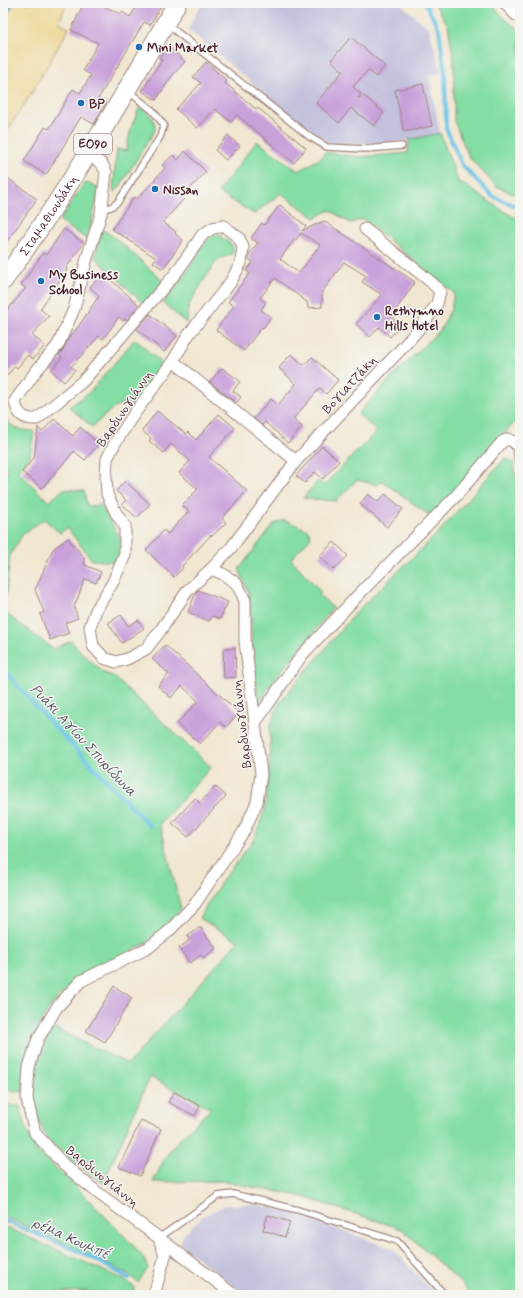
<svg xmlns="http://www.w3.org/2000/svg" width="523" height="1298" font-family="Mynerve,sans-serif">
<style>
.industrial{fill:#c3c1db}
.green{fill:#84dea4;stroke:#677e68}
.sand{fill:#eeda9e;stroke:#9c7c64}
.water{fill:#68c3e6;stroke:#597188}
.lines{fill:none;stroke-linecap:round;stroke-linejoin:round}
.stream{stroke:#68c3e6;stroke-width:4}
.building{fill:#c8a0da;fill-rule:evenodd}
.service-casing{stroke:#9e837e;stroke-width:8}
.minor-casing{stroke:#9e837e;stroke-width:13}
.primary-casing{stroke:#9e837e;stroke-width:20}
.path{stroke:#9e837e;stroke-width:2.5;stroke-dasharray:1 3;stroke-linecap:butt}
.service{stroke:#fff;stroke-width:5.5}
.minor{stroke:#fff;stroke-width:11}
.primary{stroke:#fff;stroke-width:18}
.poi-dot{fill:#1f6fb2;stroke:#f6f6f2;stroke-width:1.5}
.labels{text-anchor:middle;stroke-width:3;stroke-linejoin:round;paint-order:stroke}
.shield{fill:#f6f6f2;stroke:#7e6067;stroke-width:1}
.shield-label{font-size:12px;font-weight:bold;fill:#4a1f2b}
.poi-label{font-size:13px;font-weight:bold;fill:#4a1f2b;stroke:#f6f6f2;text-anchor:start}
.street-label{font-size:13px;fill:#4a1f2b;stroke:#f6f6f2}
.water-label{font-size:14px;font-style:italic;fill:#535063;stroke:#f6f6f2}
</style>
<rect width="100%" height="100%" fill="#f6f6f2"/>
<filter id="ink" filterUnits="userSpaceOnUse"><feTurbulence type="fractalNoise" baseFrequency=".025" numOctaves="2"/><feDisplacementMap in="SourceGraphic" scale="8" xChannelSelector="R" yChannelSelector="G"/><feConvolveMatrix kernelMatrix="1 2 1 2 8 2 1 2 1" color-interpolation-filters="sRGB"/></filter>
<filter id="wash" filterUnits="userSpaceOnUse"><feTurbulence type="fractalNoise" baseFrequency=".012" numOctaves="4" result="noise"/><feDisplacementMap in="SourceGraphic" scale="16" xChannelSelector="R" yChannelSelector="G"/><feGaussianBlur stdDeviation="0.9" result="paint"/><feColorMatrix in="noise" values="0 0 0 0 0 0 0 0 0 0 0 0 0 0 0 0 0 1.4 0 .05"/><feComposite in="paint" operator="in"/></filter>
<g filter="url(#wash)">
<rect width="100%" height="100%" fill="#f1e7d1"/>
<g class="industrial">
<polygon points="202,3 399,3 429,28 441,73 429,75 440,133 409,140 374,144 329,143 282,108 188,29"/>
<polygon points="254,1204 294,1213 393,1249 436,1295 245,1295 180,1244 184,1234 201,1217 226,1205"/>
</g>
<g class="green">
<polygon points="434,3 492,3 503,17 519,30 520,29 520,197 496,186 469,157 454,121 454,62 448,25"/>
<path d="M140,106C148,113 156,118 155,130L119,188L114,192L113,189L117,149L126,151L131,128Z"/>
<polygon points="440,133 458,181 513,217 520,219 520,416 432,517 382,481 378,485 357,480 336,501 303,498 318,481 324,485 377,431 358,414 395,374 441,329 451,309 454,293 363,219 350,223 330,210 315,218 281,193 254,214 218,192 257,141 298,171 321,158 325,152 359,157 408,153 409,140"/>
<polygon points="86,183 91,184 98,188 97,200 87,239 59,221 82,186"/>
<polygon points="102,229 119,241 163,281 144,304 95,257"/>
<path d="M219,235L232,245L234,252C227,258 223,256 218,260C214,264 189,303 188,308C187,313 189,316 186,323L163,303L190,267L199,250L208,240L212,236Z"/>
<polygon points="135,339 161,363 134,405 124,403 111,410 92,427 69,407 90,392"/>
<path d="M3,415C12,429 18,430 34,431L30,456L18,471L49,502L64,489L84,491L87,506L101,505L121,540L116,562L92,560L67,528L60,533L44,519L23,534L10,555L4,612L53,649L71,641L83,654L104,673L113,676L211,767L160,824L181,909L164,927L147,943L80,976L52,1004L32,1038L25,1065L23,1092L8,1090L3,1087V476L8,470L3,464Z"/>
<polygon points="505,458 514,463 520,500 520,1295 471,1295 463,1285 402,1229 300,1196 221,1181 153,1182 166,1156 183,1135 211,1109 150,1077 103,1183 68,1158 47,1139 36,1115 33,1090 34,1065 52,1027 128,1064 238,941 199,918 224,878 253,841 265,810 270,762 270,727 279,703 358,610 436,535"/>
<polygon points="284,520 308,530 311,537 291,559 321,592 319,595 333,608 270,685 259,705 254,670 249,594 239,569 274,524"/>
<polygon points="3,1103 15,1106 20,1106 27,1132 37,1151 73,1184 129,1241 143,1257 148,1268 138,1283 129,1274 87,1253 3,1216"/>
<polygon points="3,1226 127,1281 135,1288 133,1291 116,1295 85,1291 3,1295"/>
</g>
<polygon class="sand" points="14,3 67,3 59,22 69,28 31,94 3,137 3,23"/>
<polygon class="water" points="3,3 14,3 3,23"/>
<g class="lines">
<g class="stream">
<polyline points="425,3 439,29 445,73 446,128 462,165 492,196 520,208"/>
<polyline points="3,669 49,721 150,826"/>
<polyline points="3,1220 87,1255 129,1278"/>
</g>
</g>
<g id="blocks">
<g class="building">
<polygon points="84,3 97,3 121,14 122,12 130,17 139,3 163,3 150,25 144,22 98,99 106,103 94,124 81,117 46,175 24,161 45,127 49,129 73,89 80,93 91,75 83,70 98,43 71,30"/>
<polygon points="351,37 385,66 376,77 368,70 353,87 361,94 358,98 364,96 384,113 374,126 351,108 339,123 316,103 343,71 331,60"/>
<polygon points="169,47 185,62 171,77 156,100 142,91 162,60 159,58"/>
<polygon points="206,62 227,81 225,83 256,109 258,108 306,148 294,163 237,115 231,122 215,109 197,128 176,109 201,83 193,77"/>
<polygon points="423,84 432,126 404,132 395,90"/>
<polygon points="228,135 240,146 226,160 215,150"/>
<polygon points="185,151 206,172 182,197 184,199 163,222 176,232 175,234 183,240 163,269 153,262 156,258 112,229 134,197 137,199 165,168 162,165 173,155 178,160"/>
<polygon points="9,179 37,199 3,247 3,188"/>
<path d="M280,205L306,226L302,231L324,221L415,282L391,317L401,325L390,337L379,327L370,337L356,324L382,295L362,282L366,276L344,262L322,292V307L308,308L307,302L275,278L260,298L266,302L261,310L271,317L263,328L262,327L244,351L216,330L234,306L228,302L250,273L246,271L253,262L249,259V254L258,243L251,238L262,223L264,225ZM301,233L320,245L299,273L280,259L294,240L295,241Z"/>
<polygon points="64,229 84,243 66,268 67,270 40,309 49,316 32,335 45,346 33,359 28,355 17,368 15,366 3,380 3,315 26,288 21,285 43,253 46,255"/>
<polygon points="103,273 139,305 127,320 126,319 123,321 119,317 103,339 99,336 71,367 75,370 64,382 51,370 62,358 59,355 64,348 70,336 78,327 99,296 90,287"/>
<polygon points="150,314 177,336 164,352 137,329"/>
<polygon points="291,354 304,365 312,357 338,380 326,394 320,388 293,419 302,427 288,443 265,422 262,425 254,418 271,399 278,405 296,384 279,368"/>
<polygon points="222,368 240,381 233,391 241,397 236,403 210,382"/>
<polygon points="157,411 186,434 188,432 196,440 219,414 235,428 209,457 247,491 222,518 226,523 212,536 211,535 182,566 183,568 174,577 146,550 164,530 168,534 189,511 182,505 198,489 179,473 190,461 171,444 164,453 149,441 151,438 142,431"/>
<polygon points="54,419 73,436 80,427 99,444 85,460 74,451 42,488 22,472 34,458 38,427 42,432"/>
<polygon points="322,446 339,461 323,479 315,472 305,483 296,476"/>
<polygon points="125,481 150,504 137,518 122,504 126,500 116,491"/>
<polygon points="368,494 378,502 385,494 403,509 387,527 360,504"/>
<polygon points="68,538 84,557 85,565 101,572 96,583 85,579 74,607 78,618 65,623 69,633 50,640 40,614 44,612 35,590 53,549"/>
<polygon points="334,542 348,556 334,570 319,556"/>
<polygon points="198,590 228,602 220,619 212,616 209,621 188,612 196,592"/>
<polygon points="121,615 128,626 138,620 144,628 122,643 108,623"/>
<polygon points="165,645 239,713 226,727 220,722 200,744 177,724 198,701 182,686 171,698 158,686 169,674 152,659"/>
<polygon points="235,648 236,677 224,678 223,649"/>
<polygon points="215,786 226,796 188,837 172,823 195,798 200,803"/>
<polygon points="200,927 216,948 204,958 201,955 190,963 179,948 190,940 187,937"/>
<polygon points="114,986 132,998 105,1042 86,1031"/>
<polygon points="174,1092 200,1106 195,1116 168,1102"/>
<polygon points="141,1120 161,1129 140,1176 119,1167"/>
<polygon points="268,1215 290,1222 285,1237 263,1230"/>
</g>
</g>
</g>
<g filter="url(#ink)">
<use href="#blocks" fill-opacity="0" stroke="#9e837e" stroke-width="1"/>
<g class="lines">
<defs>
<g id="service">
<polyline points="168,25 310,137 327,147 366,149 402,146"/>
<polyline points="101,209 111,207 118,202 160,137 164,125 152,110 128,91"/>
<polyline points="159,1238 218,1196 233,1194 298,1210 397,1241 445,1295"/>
</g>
<g id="minor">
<polyline points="505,3 516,15 520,16"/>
<path d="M87,155L95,159L102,164L106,172L101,214L87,258L74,309L58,345L36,371L15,401C17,414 24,420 37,419L84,380L176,273L203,234L213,228L224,226L239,238L243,247L241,263L230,283L189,334L173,361L134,414L115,443L107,459L106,477L107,494L116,513L125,526V555L113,582L96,610L90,627L93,646L104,658L116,662L127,659L146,649L160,631L188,590L211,569L223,574L236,583L241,592L245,601V641L255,723L261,774L257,802L244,831L195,904L168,932L148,948L81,981L57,1007L38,1039L29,1067L27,1099L35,1133L64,1165L98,1193L159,1238L165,1256L154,1295"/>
<polyline points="173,361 296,461"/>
<polyline points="211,569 231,548 296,461 403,347 423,324 437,304 440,291 431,282 365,229"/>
<path d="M255,723L302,655L362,591L456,496L502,442L508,439C518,443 519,448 520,458"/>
<polyline points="159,1238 234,1295"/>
</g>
<g id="primary">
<path id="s1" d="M3,281C67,192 123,98 177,3"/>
</g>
</defs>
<use href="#service" class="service-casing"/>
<use href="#minor" class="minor-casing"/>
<use href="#primary" class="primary-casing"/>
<polyline class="path" points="3,301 7,296"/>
<use href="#service" class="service"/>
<use href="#minor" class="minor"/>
<use href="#primary" class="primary"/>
</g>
</g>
<g class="poi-dot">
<circle cx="139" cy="47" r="4"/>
<circle cx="81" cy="103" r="4"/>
<circle cx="155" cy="189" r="4"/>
<circle cx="41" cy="281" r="4"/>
<circle cx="377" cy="317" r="4"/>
</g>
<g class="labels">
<rect class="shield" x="74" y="134" width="38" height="20" rx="3"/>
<g class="shield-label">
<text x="93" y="148">ΕΟ90</text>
</g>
<g class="poi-label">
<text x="147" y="52">Mini Market</text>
<text x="89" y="108">BP</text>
<text x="163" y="194">Nissan</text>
<text x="49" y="279">My Business<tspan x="49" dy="15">School</tspan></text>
<text x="385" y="315">Rethymno<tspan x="385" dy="15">Hills Hotel</tspan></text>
</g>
<g class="street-label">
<text dy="5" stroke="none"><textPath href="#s1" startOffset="80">Σταμαθιουδάκη</textPath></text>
<text transform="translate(349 384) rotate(-47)" y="5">Βογιατζάκη</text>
<text transform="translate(124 408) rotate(-56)" y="5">Βαρδινογιάννη</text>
<text transform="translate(241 724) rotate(-97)" y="5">Βαρδινογιάννη</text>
<text transform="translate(103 1176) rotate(39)" y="5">Βαρδινογιάννη</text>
</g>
<g class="water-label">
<text transform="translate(84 740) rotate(47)" y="5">Ρυάκι Αγίου Σπυρίδωνα</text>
<text transform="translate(71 1238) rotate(24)" y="5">ρέμα Κουμπέ</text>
</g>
</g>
<rect width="523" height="1298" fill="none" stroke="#f6f6f2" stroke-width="16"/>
</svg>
